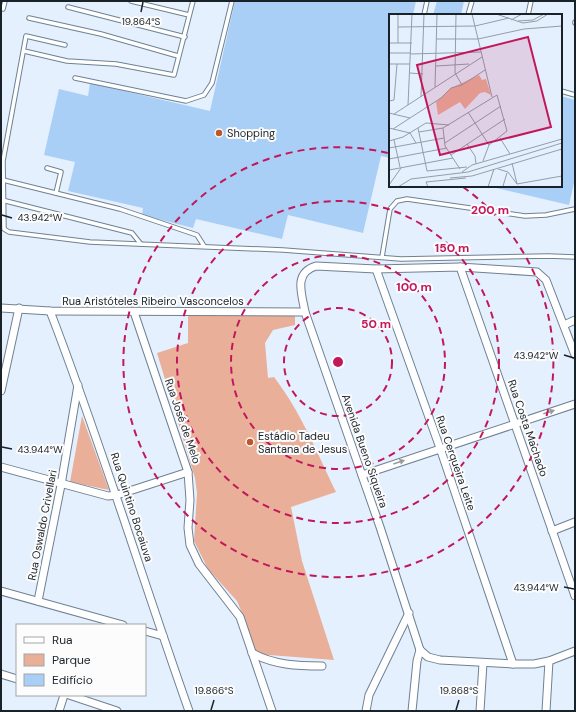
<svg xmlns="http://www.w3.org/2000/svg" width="576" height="712" font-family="'DM Sans',sans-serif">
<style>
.green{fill:#eaaf99}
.building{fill:#a9cff6}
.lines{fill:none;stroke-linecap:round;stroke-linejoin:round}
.service-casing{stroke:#6f8194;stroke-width:5.5}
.minor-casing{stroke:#6f8194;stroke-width:9}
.service{stroke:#fff;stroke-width:3.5}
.minor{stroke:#fff;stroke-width:7}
.oneway{fill:#989c9f}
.ticks{fill:none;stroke:#1a2229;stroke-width:1.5}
.ring{fill:none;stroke:#c2185b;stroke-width:2;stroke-dasharray:7 5}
.poi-dot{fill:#bd572b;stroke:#fcfcfc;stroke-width:1.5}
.labels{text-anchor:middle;stroke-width:4;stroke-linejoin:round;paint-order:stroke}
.poi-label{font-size:11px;fill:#1a2229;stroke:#fcfcfc;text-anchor:start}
.street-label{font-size:11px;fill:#1a2229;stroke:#fcfcfc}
.inset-road{fill:none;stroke:#939ea8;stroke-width:1}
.view{fill:#c2185b;fill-opacity:0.15;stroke:#c2185b;stroke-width:2}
.inset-edge{fill:none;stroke:#1a2229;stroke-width:2}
.ticks-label{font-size:10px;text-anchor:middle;fill:#1a2229;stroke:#fcfcfc;stroke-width:4;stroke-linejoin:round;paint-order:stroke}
.centre{fill:#c2185b;stroke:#fcfcfc;stroke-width:2}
.ring-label{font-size:12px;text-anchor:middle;font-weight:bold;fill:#c2185b;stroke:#fcfcfc;stroke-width:4;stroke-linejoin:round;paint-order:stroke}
</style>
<rect width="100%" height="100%" fill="#e4f0fd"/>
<g class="green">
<path d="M188,316H295V325L273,330L265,343L268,378L274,377C301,412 317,453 336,492L291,507L302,561L334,660L256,654L242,613L237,601L208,569L194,541L197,493L195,478L157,353L188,343Z"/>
<polygon points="82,416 109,490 70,482"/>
</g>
<g class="building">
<polygon points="235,1 416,1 413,15 390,15 390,158 381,156 363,233 288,215 282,239 196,219 193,228 142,215 143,208 68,191 75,162 44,155 59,89 88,96 90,83 210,111"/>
<polygon points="437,1 464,1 461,15 433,15"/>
<polygon points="561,96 575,100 575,178 569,205 492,187 561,186"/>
</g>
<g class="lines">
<defs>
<g id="service">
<polyline points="131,1 189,15"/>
<polyline points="68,7 185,37"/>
<polyline points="3,9 5,1"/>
<polyline points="424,15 427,1"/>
<polyline points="468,15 472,1"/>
<polyline points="528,15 531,1"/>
<polyline points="29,18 101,34 178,56"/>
<polyline points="575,22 575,23"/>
<polyline points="65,45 26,36 3,161 4,229 9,232 90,242 283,250 401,259 548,256 575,257"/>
<polyline points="24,51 67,61 116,64 174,75 193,1"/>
<polyline points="75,78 186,101 204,95 212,83 232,1"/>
<polyline points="561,91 575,95"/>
<polyline points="47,168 61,172 56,193"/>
<polyline points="3,180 120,209 197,235 204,246"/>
<polyline points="2,200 132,233 140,243"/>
<polyline points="382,257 390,209 397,201 407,199 525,216 546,215 575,209"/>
</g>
<g id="minor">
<polyline points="460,267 575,596"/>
<polyline points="376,269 440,448 513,664"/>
<polyline points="1,308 50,311 305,312"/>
<path d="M50,311C101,443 142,578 189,711"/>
<polyline points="134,312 188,472 190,500 188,528 190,545 199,564 240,617 272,711"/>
<polyline points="564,325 575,320"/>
<polyline points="1,391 19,308"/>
<polyline points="1,467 108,496 117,495 188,472"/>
<polyline points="362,475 575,404"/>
<polyline points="552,531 575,522"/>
<polyline points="1,591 123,625"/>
<polyline points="38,601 61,485 78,385"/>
<polyline points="145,631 163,636"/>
<path d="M420,650L380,527L305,312C302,294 293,273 316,266L376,269L460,267L537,272L546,280L575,355"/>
<polyline points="420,650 428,657 440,660 513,664 534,664 549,661 575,651"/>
<path d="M252,653C274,665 297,666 322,666"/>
<polyline points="1,674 17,679"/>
<polyline points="69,695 117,711"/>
<polyline points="59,711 64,695"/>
<polyline points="366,711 369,695 409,613"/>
<polyline points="412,711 417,661 420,650"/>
<polyline points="480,711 483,663"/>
<polyline points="546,711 549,661"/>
</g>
</defs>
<use href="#service" class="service-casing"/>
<use href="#minor" class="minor-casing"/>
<use href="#service" class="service"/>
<use href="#minor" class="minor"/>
</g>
<defs><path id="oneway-solid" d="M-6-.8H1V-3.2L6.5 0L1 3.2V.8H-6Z"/></defs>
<g class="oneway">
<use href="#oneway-solid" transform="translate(549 412) rotate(-18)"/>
<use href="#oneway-solid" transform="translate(399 462) rotate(-19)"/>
</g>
<path class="ticks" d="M141,12L143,2M2,215L12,218M564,355L574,358M2,447L12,449M564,587L574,589M211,710L214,700M456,710L459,700"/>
<g class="ring">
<circle cx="338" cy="362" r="54"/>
<circle cx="338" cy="362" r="107"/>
<circle cx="338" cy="362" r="161"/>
<path d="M463 187A215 215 0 1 1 388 153"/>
</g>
<g class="poi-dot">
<circle cx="219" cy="133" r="4"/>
<circle cx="250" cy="442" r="4"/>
</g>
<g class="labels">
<g class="poi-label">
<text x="227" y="137">Shopping</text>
<text x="258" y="440">Estádio Tadeu<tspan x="258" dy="13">Santana de Jesus</tspan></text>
</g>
<g class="street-label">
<text x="153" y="305">Rua Aristóteles Ribeiro Vasconcelos</text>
<text transform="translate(183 421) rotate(71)" y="4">Rua José de Melo</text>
<text transform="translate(528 428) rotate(71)" y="4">Rua Costa Machado</text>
<text transform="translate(365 451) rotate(71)" y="4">Avenida Bueno Siqueira</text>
<text transform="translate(456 463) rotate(71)" y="4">Rua Cerqueira Leite</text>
<text transform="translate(132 507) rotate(72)" y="4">Rua Quintino Bocaiuva</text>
<text transform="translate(42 525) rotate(-79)" y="4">Rua Oswaldo Crivellari</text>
</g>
</g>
<g transform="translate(389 14)">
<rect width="173" height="173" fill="#e4f0fd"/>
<path d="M90,61L93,66L97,65L102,81L96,78L91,79L76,95L71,88L49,101L47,88L62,74Z" fill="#eaaf99"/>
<path class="inset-road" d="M9,0V29M67,0L66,59L73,71M83,0L103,83M107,0L134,9L148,7L159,0M122,6L133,0M129,7L144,6L155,0M9,13L86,12L120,4M47,25H89L135,15L173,12M0,29H23M0,39H22M22,40L92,38M0,50H21M47,52L80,50M21,59L34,60M46,73L48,0M32,83L35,0M0,87L5,86L8,50M19,91L23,0M79,98L100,131M0,99L21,104M5,100L93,43M0,114L21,119L27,129M29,114L38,157L78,153M54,114L56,132L71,155M4,115L52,84L62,74L73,71L96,56M30,118L54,114L108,81L118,117L100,131M111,124L121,140M5,126L11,153M0,127L14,123L37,109L60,111M56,129L112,92M78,130L86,142L87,150M0,134L55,124M62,141L116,105M0,145L58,134M94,147L100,131M123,149L128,170L173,162M83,151L173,125M109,155L119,158L128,170M0,156L64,144M73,158L83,151M83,162L173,135M61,164L83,162M0,171L12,154M114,172L118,159M9,173L22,165L79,158L173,129M39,173L37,168L77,164M99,173L105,155"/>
<path class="view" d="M139,23L162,113L51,141L28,51Z"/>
<rect width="173" height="173" class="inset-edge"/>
</g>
<g class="ticks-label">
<text x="141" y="25">19.864°S</text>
<text x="40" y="221">43.942°W</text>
<text x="536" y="359">43.942°W</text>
<text x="40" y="453">43.944°W</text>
<text x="536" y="591">43.944°W</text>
<text x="214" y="694">19.866°S</text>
<text x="459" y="694">19.868°S</text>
</g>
<circle cx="338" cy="362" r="6" class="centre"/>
<g class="ring-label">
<text x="490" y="214">200 m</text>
<text x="452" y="252">150 m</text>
<text x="414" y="291">100 m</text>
<text x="376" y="328">50 m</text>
</g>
<rect width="576" height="712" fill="none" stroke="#1a2229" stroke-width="4"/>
<rect x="16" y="624" width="130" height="72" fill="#fcfcfc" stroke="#a2a5a8"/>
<rect x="24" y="637" width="20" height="6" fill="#ffffff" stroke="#a2a5a8"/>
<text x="52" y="644" font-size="12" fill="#1a2229">Rua</text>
<rect x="24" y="654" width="20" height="12" fill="#eaaf99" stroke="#a2a5a8"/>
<text x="52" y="664" font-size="12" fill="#1a2229">Parque</text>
<rect x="24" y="674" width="20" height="12" fill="#a9cff6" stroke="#a2a5a8"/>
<text x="52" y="684" font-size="12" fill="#1a2229">Edifício</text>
</svg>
